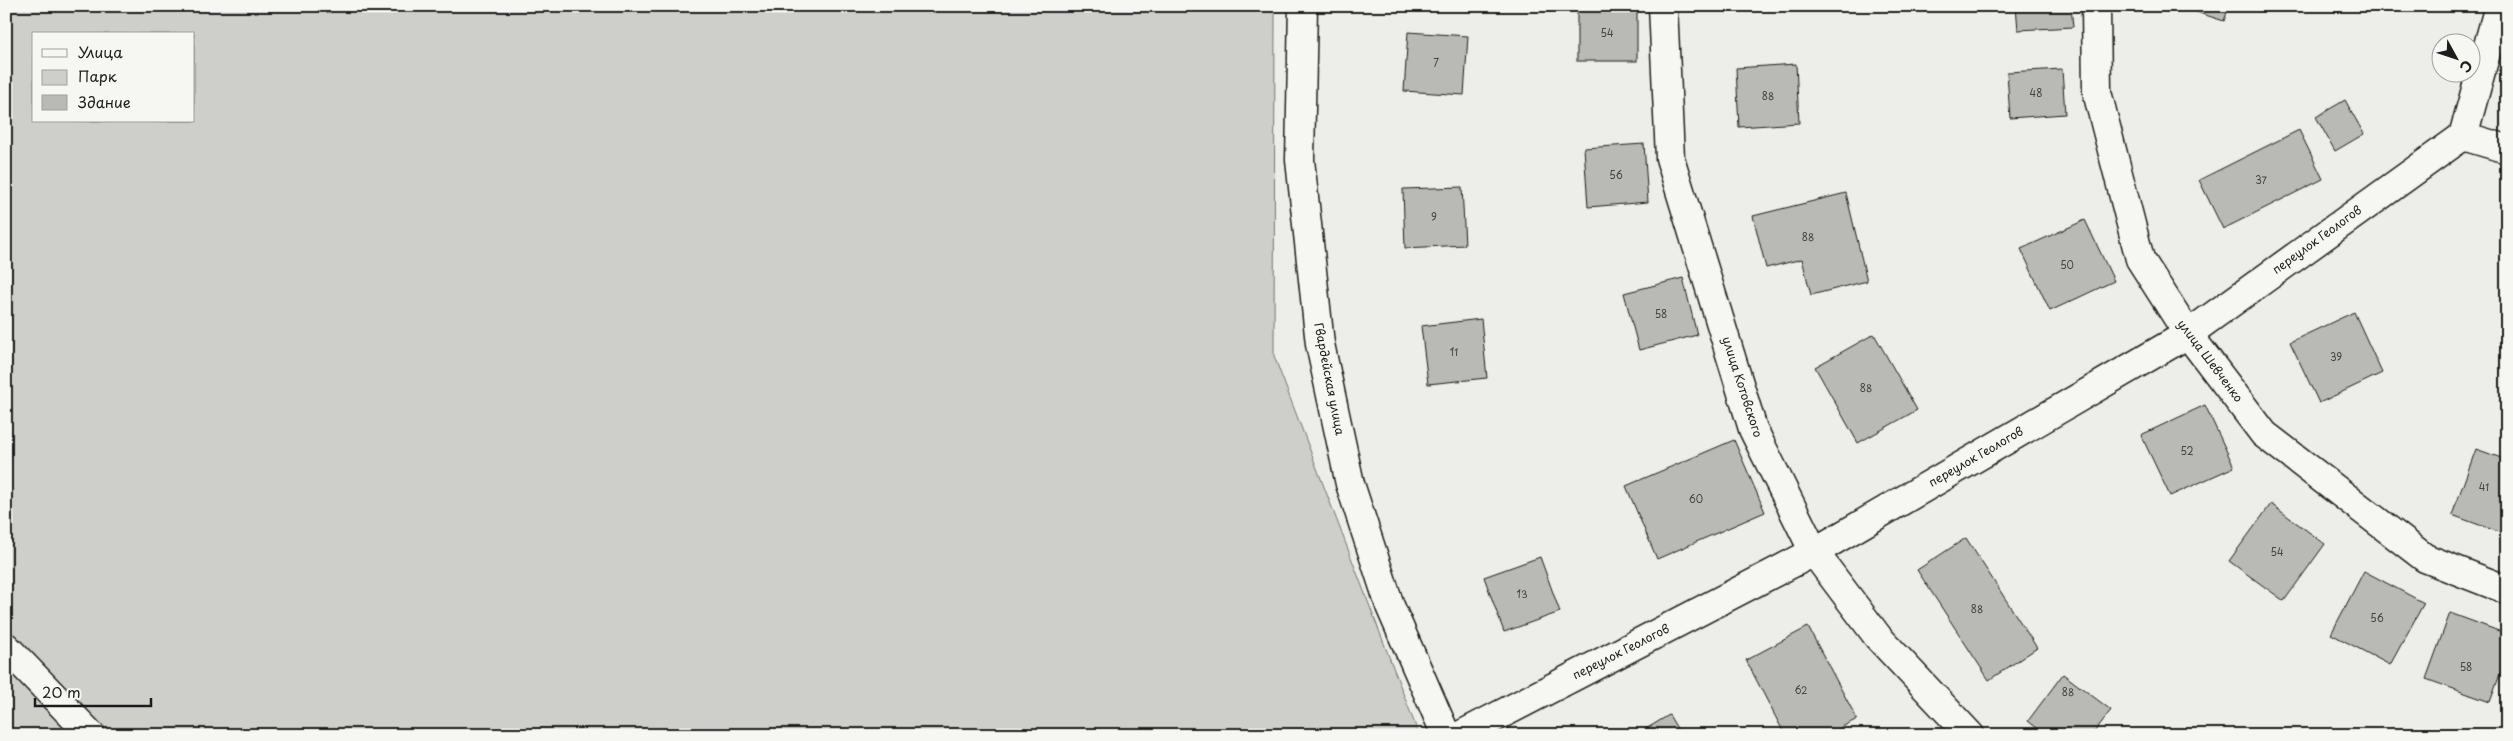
<svg xmlns="http://www.w3.org/2000/svg" width="2513" height="741" font-family="'Playpen Sans',sans-serif">
<style>
.green{fill:#cececb;stroke:#757574;fill-rule:evenodd}
.building{fill:#b9b9b6;stroke:#1c1c1c}
.lines{fill:none;stroke-linecap:round;stroke-linejoin:round}
.minor-casing{stroke:#1c1c1c;stroke-width:31}
.major-casing{stroke:#1c1c1c;stroke-width:31}
.minor{stroke:#f6f6f2;stroke-width:28}
.major{stroke:#f6f6f2;stroke-width:28}
.labels{text-anchor:middle;stroke-width:4;stroke-linejoin:round;paint-order:stroke}
.number-label{font-size:10px;fill:#434342}
.street-label{font-size:12px;fill:#1c1c1c;stroke:#f6f6f2}
</style>
<rect width="100%" height="100%" fill="#edede9"/>
<filter id="ink" filterUnits="userSpaceOnUse"><feTurbulence type="fractalNoise" baseFrequency=".02" numOctaves="2"/><feDisplacementMap in="SourceGraphic" scale="10" xChannelSelector="R" yChannelSelector="G"/><feConvolveMatrix kernelMatrix="1 2 1 2 8 2 1 2 1" color-interpolation-filters="sRGB"/></filter>
<g filter="url(#ink)">
<path class="green" d="M6,6H1275L1274,356L1419,735H6ZM34,34H194V121H34Z"/>
<g class="building">
<rect x="1577" y="6" width="60" height="55"/>
<polygon points="2016,6 2071,6 2073,27 2018,30"/>
<polygon points="2177,6 2229,6 2224,21"/>
<polygon points="1408,32 1468,36 1464,95 1404,91"/>
<polygon points="1796,64 1799,123 1739,127 1736,68"/>
<polygon points="2062,69 2065,114 2010,118 2007,72"/>
<polygon points="2345,100 2364,134 2335,151 2316,117"/>
<polygon points="2299,130 2323,179 2223,229 2199,180"/>
<polygon points="1644,144 1648,202 1588,207 1584,148"/>
<polygon points="1462,187 1465,245 1405,248 1403,189"/>
<polygon points="1846,193 1867,281 1811,295 1802,259 1766,268 1753,216"/>
<polygon points="2085,220 2114,281 2050,311 2021,249"/>
<polygon points="1683,278 1697,335 1639,350 1624,293"/>
<polygon points="2354,312 2382,373 2319,403 2290,342"/>
<polygon points="1481,319 1487,378 1428,384 1421,326"/>
<polygon points="1874,334 1917,410 1858,443 1815,367"/>
<polygon points="2205,405 2234,467 2170,496 2141,435"/>
<polygon points="1734,440 1765,512 1657,559 1626,486"/>
<polygon points="2476,449 2507,460 2507,535 2452,515"/>
<polygon points="2271,504 2325,544 2284,601 2229,561"/>
<polygon points="1966,538 2037,648 1989,680 1917,570"/>
<polygon points="1540,557 1560,612 1504,632 1484,577"/>
<polygon points="2364,571 2424,603 2390,665 2331,634"/>
<polygon points="2450,613 2507,634 2507,655 2490,702 2426,679"/>
<polygon points="1808,627 1857,719 1827,735 1785,735 1746,660"/>
<polygon points="2063,674 2111,710 2092,735 2046,735 2028,721"/>
<polygon points="1669,715 1681,735 1636,735"/>
</g>
<g class="lines">
<defs>
<g id="minor">
<polyline points="1663,6 1670,158 1753,429 1814,552 1878,637 1970,735"/>
<polyline points="2096,6 2097,92 2140,259 2188,334 2264,434 2425,558 2507,590"/>
<polyline points="2463,136 2499,6"/>
<polyline points="2463,136 2507,149"/>
<polyline points="6,647 91,735"/>
<polyline points="1461,735 1814,552 2188,334 2463,136"/>
</g>
<polyline id="major" points="1303,6 1300,160 1320,344 1350,484 1390,606 1446,735"/>
</defs>
<use href="#minor" class="minor-casing"/>
<use href="#major" class="major-casing"/>
<use href="#minor" class="minor"/>
<use href="#major" class="major"/>
</g>
</g>
<g class="labels">
<g class="number-label">
<text x="1607" y="37">54</text>
<text x="1436" y="67">7</text>
<text x="2036" y="97">48</text>
<text x="1768" y="100">88</text>
<text x="1616" y="179">56</text>
<text x="2261" y="184">37</text>
<text x="1434" y="221">9</text>
<text x="1808" y="241">88</text>
<text x="2067" y="269">50</text>
<text x="1661" y="318">58</text>
<text x="1454" y="356">11</text>
<text x="2336" y="361">39</text>
<text x="1866" y="392">88</text>
<text x="2187" y="455">52</text>
<text x="2484" y="491">41</text>
<text x="1696" y="503">60</text>
<text x="2277" y="556">54</text>
<text x="1522" y="598">13</text>
<text x="1977" y="613">88</text>
<text x="2377" y="622">56</text>
<text x="2466" y="671">58</text>
<text x="1801" y="694">62</text>
<text x="2068" y="696">88</text>
</g>
<g class="street-label">
<text transform="translate(2317 240) rotate(-36)" y="4">переулок Геологов</text>
<text transform="translate(2210 361) rotate(53)" y="4">улица Шевченко</text>
<text transform="translate(1329 379) rotate(79)" y="4">Гвардейская улица</text>
<text transform="translate(1742 387) rotate(72)" y="4">улица Котовского</text>
<text transform="translate(1976 457) rotate(-30)" y="4">переулок Геологов</text>
<text transform="translate(1621 652) rotate(-27)" y="4">переулок Геологов</text>
</g>
</g>
<rect width="2513" height="741" fill="none" stroke="#f6f6f2" stroke-width="25"/>
<rect x="12" y="12" width="2488" height="716" fill="none" stroke="#1c1c1c" stroke-width="2" filter="url(#ink)"/>
<rect x="32" y="32" width="162" height="90" fill="#f6f6f2" stroke="#9f9f9c"/>
<rect x="42" y="49" width="25" height="8" fill="#f6f6f2" stroke="#9f9f9c"/>
<text x="78" y="58" font-size="15" fill="#1c1c1c">Улица</text>
<rect x="42" y="70" width="25" height="15" fill="#cececb" stroke="#9f9f9c"/>
<text x="78" y="82" font-size="15" fill="#1c1c1c">Парк</text>
<rect x="42" y="95" width="25" height="15" fill="#b9b9b6" stroke="#9f9f9c"/>
<text x="78" y="108" font-size="15" fill="#1c1c1c">Здание</text>
<g transform="translate(2456 58) rotate(130)"><circle r="24" fill="#f6f6f2" stroke="#9f9f9c"/>
<path d="M0-4L9 19L0 12L-9 19Z" fill="#1c1c1c"/>
<text y="-8" font-size="14" font-weight="bold" text-anchor="middle" fill="#1c1c1c">С</text>
</g>
<path d="M35 698v8h116v-8" fill="none" stroke="#1c1c1c" stroke-width="2.5"/>
<text x="42" y="698" font-size="15" fill="#1c1c1c" stroke="#f6f6f2" stroke-width="4" paint-order="stroke">20 m</text>
</svg>
